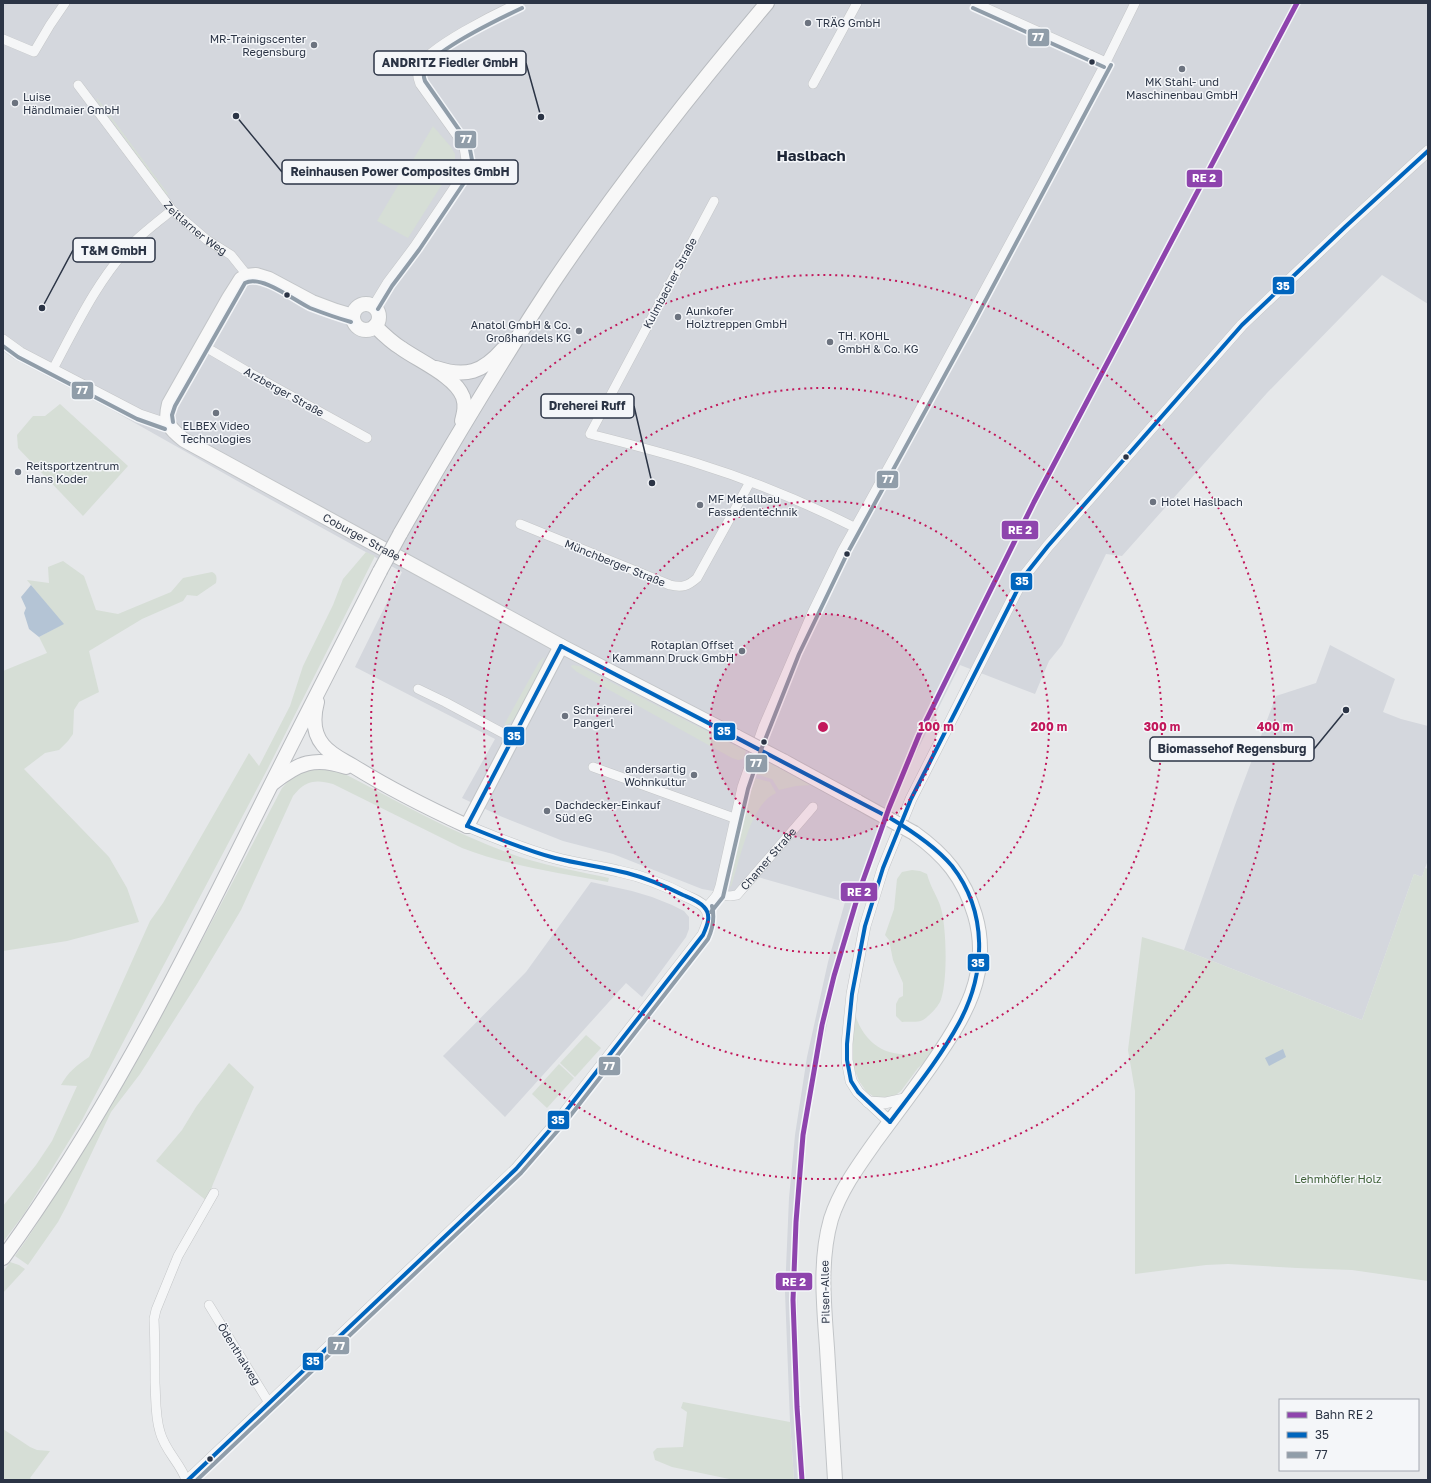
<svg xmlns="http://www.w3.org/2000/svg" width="1431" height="1483" font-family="'Golos Text',sans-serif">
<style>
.built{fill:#d4d7dd}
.green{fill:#d6ded6}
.water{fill:#b4c4d5}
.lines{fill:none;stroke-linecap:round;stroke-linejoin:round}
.minor-casing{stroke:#c4c6c8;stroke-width:10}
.tertiary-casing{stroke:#c4c6c8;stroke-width:12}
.primary-casing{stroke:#c2c5c8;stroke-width:16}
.trunk-casing{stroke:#b8bbbf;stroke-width:16}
.minor{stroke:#f5f6f7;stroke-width:9}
.tertiary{stroke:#f5f6f7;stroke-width:11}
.primary{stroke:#f8f8f8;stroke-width:14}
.trunk{stroke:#f8f8f8;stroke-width:14}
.primary-bridge-casing{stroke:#c2c5c8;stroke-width:16;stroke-linecap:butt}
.trunk-bridge-casing{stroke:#b8bbbf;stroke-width:16;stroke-linecap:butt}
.primary-bridge{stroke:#f8f8f8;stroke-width:14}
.trunk-bridge{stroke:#f8f8f8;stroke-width:14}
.bus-1-casing{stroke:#f4f6f9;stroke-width:7}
.bus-2-casing{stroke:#f4f6f9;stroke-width:7}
.bus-1{stroke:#0065bd;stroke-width:4}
.bus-2{stroke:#909da9;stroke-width:4}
.rail-1-casing{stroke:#f4f6f9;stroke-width:8}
.rail-1{stroke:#8e44ad;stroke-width:5}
.ring{fill:none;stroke:#c2185b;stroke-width:2;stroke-dasharray:2 4}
.poi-dot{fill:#6c737f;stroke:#f4f6f9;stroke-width:1.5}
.bus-dot{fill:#2b3445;stroke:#f4f6f9;stroke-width:1.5}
.labels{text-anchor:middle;stroke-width:3;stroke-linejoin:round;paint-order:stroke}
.poi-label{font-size:11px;fill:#2b3445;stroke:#f4f6f9;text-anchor:start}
.street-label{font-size:11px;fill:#2b3445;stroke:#f4f6f9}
.park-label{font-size:11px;fill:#3f6138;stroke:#f4f6f9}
.district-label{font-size:15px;font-weight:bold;fill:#1d2536;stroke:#f4f6f9}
.centre{fill:#c2185b;stroke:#f4f6f9;stroke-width:2}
.ring-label{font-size:12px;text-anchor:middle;font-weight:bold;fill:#c2185b;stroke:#f4f6f9;stroke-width:3;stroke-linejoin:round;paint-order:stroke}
.leader{fill:none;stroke:#2b3445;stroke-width:1.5}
.callout-dot{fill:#2b3445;stroke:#f4f6f9;stroke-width:1.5}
.callout{fill:#f4f6f9;stroke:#2b3445;stroke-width:1.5}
.callout-label{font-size:12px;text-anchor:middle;font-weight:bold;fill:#2b3445}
.line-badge{stroke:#f4f6f9;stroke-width:1.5}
.badge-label{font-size:11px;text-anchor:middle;font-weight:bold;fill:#fff}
</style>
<rect width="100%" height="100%" fill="#e6e8ea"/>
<g class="built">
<polygon points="3,3 1428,3 1428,304 1382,275 1267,393 1122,556 1106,554 1062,645 1049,661 1035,694 960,665 912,761 871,863 840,965 819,1060 806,1136 801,1199 797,1292 801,1415 806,1480 794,1480 790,1422 785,1292 789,1198 795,1135 807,1057 828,962 845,902 758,877 741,896 702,889 613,854 563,841 500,816 462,798 495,739 355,667 402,572 257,492 112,410 14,359 3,351"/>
<polygon points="1330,645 1395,679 1383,712 1401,719 1428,726 1428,860 1422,877 1414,874 1362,1020 1184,950 1235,805 1276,696 1316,683"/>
<polygon points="591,882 632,891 652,897 672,905 684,911 689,917 689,929 686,937 642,997 626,983 505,1117 443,1056 526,972"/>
</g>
<g class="green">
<polygon points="97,98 169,195 166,194 97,101"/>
<polygon points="433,126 451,147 455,154 455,164 408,238 377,221"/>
<polygon points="60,404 128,466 83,516 18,448 17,435 33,416 45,416"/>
<path d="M366,552L375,556L268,768L82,1120L24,1214L3,1242V1206L36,1165L52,1141L77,1086L61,1085C68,1072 77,1065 89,1057L150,921L163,903L249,753L259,766L290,706L303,666L333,605L343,579Z"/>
<path d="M63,561L84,576L96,610L118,614L171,592L183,578L212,572C217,574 217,578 216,583L197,596L187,595L183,601L142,619L89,651L99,692L79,702L74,710L73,734L68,741L59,750L45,753L24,769L109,857L127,888L139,922L67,941L3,951V671L47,653L39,637L63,624L27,580L49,583L48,567Z"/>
<path d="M544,657C541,670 521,712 512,721C509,724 507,725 504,725L539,662Z"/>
<polygon points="572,665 579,666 591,672 746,751 743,759 738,760 732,758 577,672 571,667"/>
<polygon points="761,758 813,785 796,786 779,790 772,779 756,774"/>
<path d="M319,767L341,772C401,803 461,838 526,859C553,867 582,872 609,878L608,882C559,873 509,866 462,848L333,784C315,779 305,781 293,796L241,910L197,984L140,1074L111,1112L67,1205L58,1222L28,1265L15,1256C35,1229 51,1200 69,1171C148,1048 214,917 282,788L295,774Z"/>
<path d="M754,778L770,782L776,793C772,795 768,797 766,800C748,818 739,862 731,887L730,886L745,811Z"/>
<polygon points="1425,868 1428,869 1428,1281 1352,1270 1297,1268 1228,1264 1206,1265 1135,1274 1135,1091 1128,1050 1142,937 1184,950 1362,1020 1414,874 1422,877"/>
<path d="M912,870L920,871L927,874C930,886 936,894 940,905C947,924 948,985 940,1002C936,1009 929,1016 923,1020C917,1023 908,1021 902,1022L896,1016V1004L899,998L903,996V983L893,960L889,940L885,935L894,909L897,879L902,872Z"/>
<path d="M854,1011C865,1052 901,1065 937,1045L932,1055L918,1068L901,1091L897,1094L890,1098L874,1097L866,1091L859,1081L854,1069L851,1058Z"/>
<polygon points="586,1035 601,1048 575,1077 560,1063"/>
<polygon points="229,1063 254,1087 213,1184 207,1201 156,1161 182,1130 196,1107"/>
<polygon points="559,1064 574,1078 547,1108 532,1094"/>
<polygon points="10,1262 19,1265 25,1269 3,1293 3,1272"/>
<polygon points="683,1402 790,1422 794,1480 734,1480 672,1467 655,1460 653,1452 657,1448 683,1447 687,1412 681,1408"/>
<polygon points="3,1429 30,1447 37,1450 50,1451 30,1478 32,1480 3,1480"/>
</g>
<g class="water">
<polygon points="31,585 64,624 39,637 29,629 24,613 26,608 21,597"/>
<polygon points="1283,1049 1286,1057 1269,1066 1265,1058"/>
</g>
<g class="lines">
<defs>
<g id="minor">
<polyline points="975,3 1106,62"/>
<polyline points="3,39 34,52 50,25 65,3"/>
<polyline points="813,84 857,3"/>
<path id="s1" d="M78,85L172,210L207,240L231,255L247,275"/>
<path d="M714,201L590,434C625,443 661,452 696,463C751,480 804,502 856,528"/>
<path d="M373,306L387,283L414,247L464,173L466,160L464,147L458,137L420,84C418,79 416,72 419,67C426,48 499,12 519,3"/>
<polyline points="3,339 21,352 140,414 167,423"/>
<polyline points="202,345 262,380 367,438"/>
<path d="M53,369C75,328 99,277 132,244C144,232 159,221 172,210"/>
<path d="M520,524L670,585C682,588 688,586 697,578L750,482"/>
<polyline points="418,689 445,702 512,738"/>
<polyline points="593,767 734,818"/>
<path id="s2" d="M717,895L730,896L737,895L813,807"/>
<polyline points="706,908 717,895 720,886 742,787 763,727 812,613 842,551 893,459 1043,182 1106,62 1135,3"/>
<polyline points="209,1305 269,1403"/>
<path d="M186,1480C181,1464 165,1451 160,1432C155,1416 156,1399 155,1383C155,1362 155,1340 154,1319L156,1310L178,1256L214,1193"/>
</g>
<g id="tertiary">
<polyline points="868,1102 885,1103 908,1098"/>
<polyline points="890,1122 858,1092 851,1081 847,1060 847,1044 852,994 865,926 883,868 911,799 1013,598 1025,575 1048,546 1242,325 1345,227 1428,151"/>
<path d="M188,1480L516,1169L562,1116L703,935C706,927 712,917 706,909C703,903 692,899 686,896C665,885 642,876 618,871C597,866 576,864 555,858C525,850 496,838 467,826"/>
</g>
<g id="primary">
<circle cx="366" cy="317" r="13"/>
<path id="s3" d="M353,316L336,311L312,302L269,279L256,275L246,276L241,279L229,298L169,404C164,423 169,428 184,440L561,646L737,737"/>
<polyline points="783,761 858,802"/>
<polyline points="467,826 561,646"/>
<path d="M835,1480C832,1436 830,1392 827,1348C824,1305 819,1261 831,1219C840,1191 858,1166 875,1142C894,1116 914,1090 932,1064C964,1018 992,973 975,915C964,878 945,855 914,833"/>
</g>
<g id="trunk">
<path d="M375,326C383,334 391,342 401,348C419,361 455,376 463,397C466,406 464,413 462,421"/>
<path d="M436,368C466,378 483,372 503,349"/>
<path d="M400,534C448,450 498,366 552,284C618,186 691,93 767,3"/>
<path d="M317,702C313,717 313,733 323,745C331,755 343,760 353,766C390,789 428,808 467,826"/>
<path d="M273,783C298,763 315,756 346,767"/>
<path d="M3,1258C99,1126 174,980 246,835C290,746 335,659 380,571"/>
</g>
</defs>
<use href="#minor" class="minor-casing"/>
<use href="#tertiary" class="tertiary-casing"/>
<use href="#primary" class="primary-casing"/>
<use href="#trunk" class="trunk-casing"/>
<use href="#minor" class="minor"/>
<use href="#tertiary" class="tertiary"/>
<use href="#primary" class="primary"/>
<use href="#trunk" class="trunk"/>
<defs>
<g id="primary-bridge">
<polyline points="737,737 783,761"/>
<polyline points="858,802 914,833"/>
</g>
<polyline id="trunk-bridge" points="380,571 400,534"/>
</defs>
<use href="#primary-bridge" class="primary-bridge-casing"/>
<use href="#trunk-bridge" class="trunk-bridge-casing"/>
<use href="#primary-bridge" class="primary-bridge"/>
<use href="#trunk-bridge" class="trunk-bridge"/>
<defs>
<g id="bus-1">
<path d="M561,646L890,818C912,831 935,846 952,866C988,912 986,973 959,1023C940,1058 914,1090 890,1122"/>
<polyline points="467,826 561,646"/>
<polyline points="890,1122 858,1092 851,1081 847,1060 847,1044 852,994 865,926 883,868 911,799 1025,575 1048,546 1242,325 1345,227 1428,151"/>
<path d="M188,1480L516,1169L562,1116L703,935C707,926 712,915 704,907C699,901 690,898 683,895C665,886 646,878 627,873C603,867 579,864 555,858C525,850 496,838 467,826"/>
</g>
<g id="bus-2">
<polyline points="973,8 1104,67"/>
<path d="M378,309L392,286L419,250L470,174L472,160L469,144L425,81C424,78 423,75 424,72C427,53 503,17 522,8"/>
<polyline points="3,346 18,357 137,419 165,429"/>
<path d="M173,422L172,415L175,406L245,283C261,274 295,301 310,308C323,313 337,318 351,322"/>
<polyline points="711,912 723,897 748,789 761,750 799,654 847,554 974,322 1111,65"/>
<path d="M197,1480L521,1173L567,1120L708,939C713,928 715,918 712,906"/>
</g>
</defs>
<use href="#bus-1" class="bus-1-casing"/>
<use href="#bus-2" class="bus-2-casing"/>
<use href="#bus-1" class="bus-1"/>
<use href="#bus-2" class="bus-2"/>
<defs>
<polyline id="rail-1" points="802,1480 797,1407 793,1300 796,1222 803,1135 822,1025 834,976 860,889 889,808 919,735 1034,502 1297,3"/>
</defs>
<use href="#rail-1" class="rail-1-casing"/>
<use href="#rail-1" class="rail-1"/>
</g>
<circle cx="823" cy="727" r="113" fill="#c2185b" fill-opacity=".12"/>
<g class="ring">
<circle cx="823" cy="727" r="113"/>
<circle cx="823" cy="727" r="226"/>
<circle cx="823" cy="727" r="339"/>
<circle cx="823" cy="727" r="452"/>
</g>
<g class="poi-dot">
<circle cx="808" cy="23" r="4"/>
<circle cx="314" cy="45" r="4"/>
<circle cx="1182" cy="69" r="4"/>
<circle cx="15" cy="103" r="4"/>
<circle cx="678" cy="317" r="4"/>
<circle cx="579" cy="331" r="4"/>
<circle cx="830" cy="342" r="4"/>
<circle cx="216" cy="413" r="4"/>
<circle cx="18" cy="472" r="4"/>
<circle cx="1153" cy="502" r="4"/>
<circle cx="700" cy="505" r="4"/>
<circle cx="742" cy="651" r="4"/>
<circle cx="565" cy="716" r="4"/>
<circle cx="694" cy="775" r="4"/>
<circle cx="547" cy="811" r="4"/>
</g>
<g class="bus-dot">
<circle cx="1092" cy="62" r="3.5"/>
<circle cx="287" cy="295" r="3.5"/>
<circle cx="1126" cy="457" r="3.5"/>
<circle cx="847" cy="554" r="3.5"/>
<circle cx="764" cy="742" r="3.5"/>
<circle cx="210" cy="1459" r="3.5"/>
</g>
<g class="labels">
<g class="poi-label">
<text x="816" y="27">TRÄG GmbH</text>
<text x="306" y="43" text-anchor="end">MR-Trainigscenter<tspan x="306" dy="13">Regensburg</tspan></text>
<text x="1182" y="86" text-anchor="middle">MK Stahl- und<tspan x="1182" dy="13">Maschinenbau GmbH</tspan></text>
<text x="23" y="101">Luise<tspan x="23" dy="13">Händlmaier GmbH</tspan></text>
<text x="686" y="315">Aunkofer<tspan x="686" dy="13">Holztreppen GmbH</tspan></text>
<text x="571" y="329" text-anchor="end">Anatol GmbH &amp; Co.<tspan x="571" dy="13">Großhandels KG</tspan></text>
<text x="838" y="340">TH. KOHL<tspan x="838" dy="13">GmbH &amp; Co. KG</tspan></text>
<text x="216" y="430" text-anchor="middle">ELBEX Video<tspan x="216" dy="13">Technologies</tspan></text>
<text x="26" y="470">Reitsportzentrum<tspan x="26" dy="13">Hans Koder</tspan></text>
<text x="708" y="503">MF Metallbau<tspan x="708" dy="13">Fassadentechnik</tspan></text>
<text x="1161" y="506">Hotel Haslbach</text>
<text x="734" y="649" text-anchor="end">Rotaplan Offset<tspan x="734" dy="13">Kammann Druck GmbH</tspan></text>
<text x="573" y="714">Schreinerei<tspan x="573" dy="13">Pangerl</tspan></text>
<text x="686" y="773" text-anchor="end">andersartig<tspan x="686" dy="13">Wohnkultur</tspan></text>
<text x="555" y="809">Dachdecker-Einkauf<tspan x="555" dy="13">Süd eG</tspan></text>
</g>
<g class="street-label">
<text dy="4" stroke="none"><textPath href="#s1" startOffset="186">Zeitlarner Weg</textPath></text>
<text transform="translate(670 283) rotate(-62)" y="4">Kulmbacher Straße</text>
<text transform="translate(284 392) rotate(29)" y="4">Arzberger Straße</text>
<text dy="4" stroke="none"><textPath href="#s3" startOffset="511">Coburger Straße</textPath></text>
<text transform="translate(615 563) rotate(22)" y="4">Münchberger Straße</text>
<text dy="4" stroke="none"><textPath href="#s2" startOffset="68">Chamer Straße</textPath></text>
<text transform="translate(825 1292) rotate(-91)" y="4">Pilsen-Allee</text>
<text transform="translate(239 1354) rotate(58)" y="4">Ödenthalweg</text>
</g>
<g class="park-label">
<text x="1338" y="1183">Lehmhöfler Holz</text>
</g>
<g class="district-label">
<text x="811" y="161">Haslbach</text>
</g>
</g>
<circle cx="823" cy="727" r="6" class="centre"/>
<g class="ring-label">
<text x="936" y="731">100 m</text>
<text x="1049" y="731">200 m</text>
<text x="1162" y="731">300 m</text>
<text x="1275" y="731">400 m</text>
</g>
<path class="leader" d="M541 117L526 63M236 116L282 172M42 308L73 250M652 483L634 406M1346 710L1314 749"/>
<g class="callout-dot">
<circle cx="541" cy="117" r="4"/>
<circle cx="236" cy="116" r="4"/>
<circle cx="42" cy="308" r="4"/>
<circle cx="652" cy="483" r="4"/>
<circle cx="1346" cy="710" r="4"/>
</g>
<g class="callout">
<rect x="374" y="51" width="152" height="24" rx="4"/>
<rect x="282" y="160" width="236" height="24" rx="4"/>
<rect x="73" y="238" width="82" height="24" rx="4"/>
<rect x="541" y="394" width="93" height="24" rx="4"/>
<rect x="1150" y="737" width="164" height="24" rx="4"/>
</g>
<g class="callout-label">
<text x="450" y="67">ANDRITZ Fiedler GmbH</text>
<text x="400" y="176">Reinhausen Power Composites GmbH</text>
<text x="114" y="255">T&amp;M GmbH</text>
<text x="587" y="410">Dreherei Ruff</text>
<text x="1232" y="753">Biomassehof Regensburg</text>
</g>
<g class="line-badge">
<rect x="1027" y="28" width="23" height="19" rx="4" fill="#909da9"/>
<rect x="454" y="130" width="23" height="19" rx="4" fill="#909da9"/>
<rect x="1186" y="169" width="37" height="19" rx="4" fill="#8e44ad"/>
<rect x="1272" y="276" width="23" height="19" rx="4" fill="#0065bd"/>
<rect x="71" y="381" width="23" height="19" rx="4" fill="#909da9"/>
<rect x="876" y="470" width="23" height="19" rx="4" fill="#909da9"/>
<rect x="1001" y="520" width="38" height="20" rx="4" fill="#8e44ad"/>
<rect x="1010" y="572" width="23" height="19" rx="4" fill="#0065bd"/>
<rect x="713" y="722" width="23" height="19" rx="4" fill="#0065bd"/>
<rect x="503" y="726" width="22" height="20" rx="4" fill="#0065bd"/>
<rect x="745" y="754" width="23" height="19" rx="4" fill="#909da9"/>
<rect x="840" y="882" width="38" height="20" rx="4" fill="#8e44ad"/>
<rect x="967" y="953" width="23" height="19" rx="4" fill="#0065bd"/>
<rect x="598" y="1056" width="23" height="20" rx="4" fill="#909da9"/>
<rect x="547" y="1110" width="23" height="20" rx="4" fill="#0065bd"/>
<rect x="775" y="1272" width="38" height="19" rx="4" fill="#8e44ad"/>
<rect x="327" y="1336" width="23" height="19" rx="4" fill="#909da9"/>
<rect x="302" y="1352" width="22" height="19" rx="4" fill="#0065bd"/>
</g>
<g class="badge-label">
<text x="1038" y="41">77</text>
<text x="466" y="143">77</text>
<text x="1204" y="182">RE 2</text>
<text x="1283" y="290">35</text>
<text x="82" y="394">77</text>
<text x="888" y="483">77</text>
<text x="1020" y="534">RE 2</text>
<text x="1022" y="585">35</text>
<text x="724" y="735">35</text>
<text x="514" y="740">35</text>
<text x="756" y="767">77</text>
<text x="859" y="896">RE 2</text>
<text x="978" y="967">35</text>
<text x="609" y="1070">77</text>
<text x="558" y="1124">35</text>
<text x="794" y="1286">RE 2</text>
<text x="339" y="1350">77</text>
<text x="313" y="1365">35</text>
</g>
<rect width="1431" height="1483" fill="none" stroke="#2b3445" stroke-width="8"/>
<rect x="1279" y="1399" width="140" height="72" fill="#f4f6f9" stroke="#a4a8b1"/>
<rect x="1287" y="1412" width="20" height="6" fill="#8e44ad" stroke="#a4a8b1"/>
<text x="1315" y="1419" font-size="12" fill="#2b3445">Bahn RE 2</text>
<rect x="1287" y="1432" width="20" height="6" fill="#0065bd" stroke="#a4a8b1"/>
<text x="1315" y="1439" font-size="12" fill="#2b3445">35</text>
<rect x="1287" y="1452" width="20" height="6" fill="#909da9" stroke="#a4a8b1"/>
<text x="1315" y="1459" font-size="12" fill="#2b3445">77</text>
</svg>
